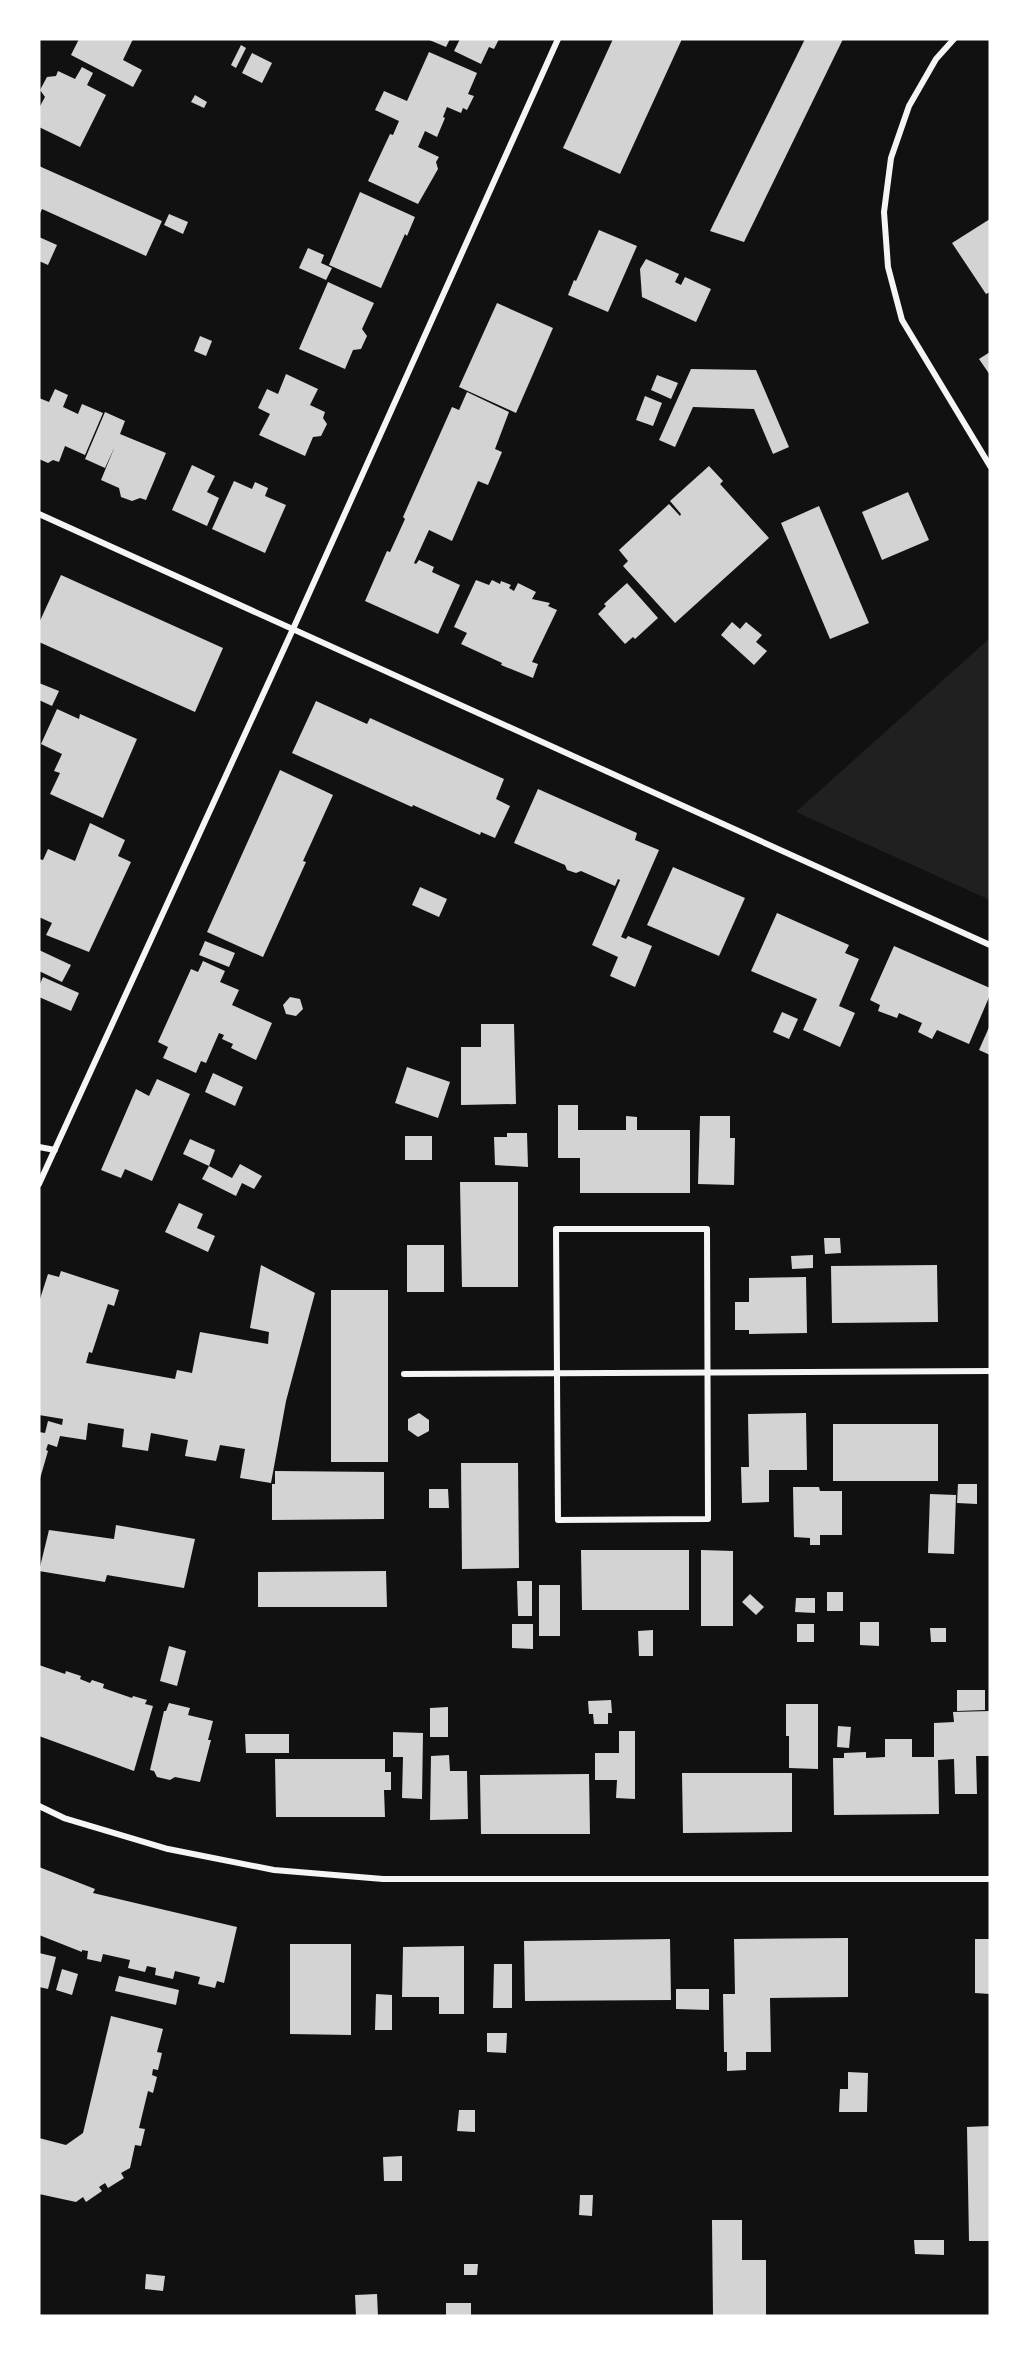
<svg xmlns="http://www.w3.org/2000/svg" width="1029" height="2355" font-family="'DM Sans',sans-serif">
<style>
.green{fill:#202020}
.building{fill:#d3d3d3}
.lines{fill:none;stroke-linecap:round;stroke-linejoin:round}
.minor{stroke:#f5f5f5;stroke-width:6}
</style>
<rect width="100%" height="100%" fill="#111"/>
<polygon class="green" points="990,638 990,900 796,812"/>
<g class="building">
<polygon points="79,39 133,39 123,60 142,70 133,87 71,55"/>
<polygon points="427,39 450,39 446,47"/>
<polygon points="460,39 499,39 494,49 489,47 481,64 454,51"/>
<polygon points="613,39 682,39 620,174 563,148"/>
<polygon points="805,39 843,39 744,242 710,231"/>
<polygon points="241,45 246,48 236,68 231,65"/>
<polygon points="429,52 477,73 468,94 474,96 467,110 463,108 461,113 447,107 443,117 445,118 437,137 425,131 418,147 439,157 436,162 438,169 418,204 368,181 390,134 393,135 399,121 375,110 384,91 407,101"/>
<polygon points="252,53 272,63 262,83 242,73"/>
<polygon points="82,67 93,73 87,85 106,95 80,147 39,127 39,108 45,97 40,90 47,77 56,76 58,71 75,79"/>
<polygon points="195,95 207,102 204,108 191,102"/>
<polygon points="39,166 162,221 146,256 42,209 39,216"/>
<polygon points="360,192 415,217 407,236 405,234 381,288 329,265"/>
<polygon points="169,214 188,222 183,234 164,225"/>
<polygon points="990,219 990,292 986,294 952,243"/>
<polygon points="599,230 637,246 608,312 568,295 574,280 576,281"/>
<polygon points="39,237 57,245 48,265 39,261"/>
<polygon points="308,248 324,255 321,263 332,268 326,280 299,268"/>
<polygon points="646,259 679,274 675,282 681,285 685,277 711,289 696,322 642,297 640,269"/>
<polygon points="328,282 374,303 362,329 367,336 361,349 353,350 345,369 299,349"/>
<polygon points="497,303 553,328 516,413 459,387"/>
<polygon points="200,336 212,341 206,356 194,351"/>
<polygon points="990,352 990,375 979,359"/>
<polygon points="691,369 756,370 789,447 773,454 754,409 693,407 675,447 659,440"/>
<polygon points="286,374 318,389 310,405 325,412 323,418 327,424 321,436 313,437 305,456 259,435 270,414 258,408 267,389 278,394"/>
<polygon points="657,375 678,383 671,399 651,390"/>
<polygon points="55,389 68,395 63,407 78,414 82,404 103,413 85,455 65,446 59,462 53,460 48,463 39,459 39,398 49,402"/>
<polygon points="467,392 509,412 495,449 502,452 488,485 478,481 452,541 429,530 414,563 416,564 419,560 434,567 432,572 460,585 438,634 365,601 387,551 390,552 405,519 403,517 452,407 459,410"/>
<polygon points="645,396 662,403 653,426 636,420"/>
<polygon points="105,412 125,421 120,434 166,453 146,500 140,498 132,501 121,497 119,488 101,480 115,446 105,468 85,459"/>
<polygon points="192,465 215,476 207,492 219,498 207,526 172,510"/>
<polygon points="709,466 723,481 720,484 769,538 675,623 623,566 628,561 619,550 669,504 680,516 681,514 670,501"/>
<polygon points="234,481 252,489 255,482 268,488 265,496 286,505 265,553 212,529"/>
<polygon points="908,492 929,540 882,560 862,512"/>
<polygon points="819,506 869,623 830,639 781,523"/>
<polygon points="61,575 223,648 195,712 39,642 39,623"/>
<polygon points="476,580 489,585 492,580 500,584 501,581 511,585 509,588 514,591 518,583 536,592 532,599 550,603 548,606 557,610 532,662 538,664 533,678 501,665 502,663 461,644 467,633 454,627"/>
<polygon points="627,583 658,618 635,639 633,637 625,644 598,614 606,606 604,604"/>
<polygon points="732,622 740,629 746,622 762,635 756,642 767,651 754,665 721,635"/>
<polygon points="39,683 59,691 52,706 39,700"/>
<polygon points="316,701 367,724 370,718 504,779 496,799 510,806 495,838 481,832 480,835 413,805 412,807 292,753"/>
<polygon points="57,709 79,719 80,714 137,739 103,818 50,794 60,773 54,771 62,754 41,744"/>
<polygon points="280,770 333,795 303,861 306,862 263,957 207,932"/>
<polygon points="538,789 637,833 635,840 659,850 621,937 626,939 628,936 652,946 635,987 610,976 618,957 592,945 620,880 618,879 615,886 581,871 576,873 567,870 565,865 514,843"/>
<polygon points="90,823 125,840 118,856 131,862 89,952 46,935 52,923 39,917 39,859 43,860 48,849 75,861"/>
<polygon points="673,867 745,898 719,956 647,925"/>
<polygon points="420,887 447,899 439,917 412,905"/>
<polygon points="777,913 849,945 845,953 859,959 839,1006 855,1013 840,1047 803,1030 817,999 751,971"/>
<polygon points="205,941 235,953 229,967 199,955"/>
<polygon points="894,946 990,988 990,995 969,1044 937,1030 932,1039 918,1032 922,1023 899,1013 897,1018 878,1011 880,1005 870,1000"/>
<polygon points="39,950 71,965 62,982 39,971"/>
<polygon points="203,961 225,971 220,982 239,990 232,1005 272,1023 256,1060 231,1048 233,1044 222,1039 224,1035 219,1033 206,1063 201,1061 196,1073 163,1058 168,1047 158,1042 191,969 198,972"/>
<polygon points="43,977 79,993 71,1011 39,997 39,986"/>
<polygon points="290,997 300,999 303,1009 296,1016 286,1014 283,1005"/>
<polygon points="782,1012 798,1019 789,1039 773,1032"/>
<polygon points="481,1024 514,1024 516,1104 461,1105 461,1047 481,1047"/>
<polygon points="990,1025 990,1055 979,1050"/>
<polygon points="407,1067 450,1082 438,1118 395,1103"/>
<polygon points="213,1073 243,1087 235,1106 205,1092"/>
<polygon points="157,1079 190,1094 152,1181 125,1169 121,1178 101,1170 136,1089 149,1096"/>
<polygon points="558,1105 578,1105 578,1130 626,1130 626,1116 637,1117 637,1130 690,1130 690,1193 580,1193 580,1158 558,1158"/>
<polygon points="700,1116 730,1116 730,1138 735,1138 734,1185 698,1184"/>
<polygon points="507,1133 527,1133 528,1167 495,1165 494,1137 507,1137"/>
<rect x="405" y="1136" width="27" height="24"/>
<polygon points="190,1139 215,1150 209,1166 183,1154"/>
<polygon points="240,1164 262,1176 254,1189 242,1183 236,1196 202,1179 209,1166 232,1178"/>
<polygon points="460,1182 518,1182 518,1287 462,1287"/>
<polygon points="179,1203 203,1214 197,1228 215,1236 208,1252 165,1232"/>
<polygon points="824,1238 840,1238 841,1253 825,1254"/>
<rect x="407" y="1245" width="37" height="47"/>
<polygon points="813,1255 813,1268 792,1269 791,1256"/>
<polygon points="261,1265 315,1293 286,1401 271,1483 240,1478 245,1449 220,1445 216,1461 185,1456 188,1440 151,1433 148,1451 122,1447 124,1429 88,1423 86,1440 60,1436 57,1447 48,1444 46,1450 48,1451 39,1482 39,1432 45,1433 48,1421 62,1425 63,1419 39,1415 39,1302 48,1274 59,1277 61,1271 119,1290 114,1306 108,1304 92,1353 89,1352 86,1363 175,1379 177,1370 192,1373 200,1332 268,1344 269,1332 250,1328"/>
<polygon points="937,1265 938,1322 832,1323 831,1266"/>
<polygon points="806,1277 807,1333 749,1334 749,1330 735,1330 735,1302 749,1302 749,1278"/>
<rect x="331" y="1290" width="57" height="172"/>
<polygon points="419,1413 429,1420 429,1431 418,1437 408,1430 408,1419"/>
<polygon points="806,1413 807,1470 769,1470 769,1502 742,1503 741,1467 749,1467 748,1414"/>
<rect x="833" y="1424" width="105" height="57"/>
<polygon points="461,1463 518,1463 519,1568 462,1569"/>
<polygon points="275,1471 384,1472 384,1519 272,1520 272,1484 275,1484"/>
<polygon points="958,1484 977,1484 977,1504 957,1503"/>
<polygon points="793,1487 819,1487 820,1491 842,1491 842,1535 820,1535 820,1545 810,1545 810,1538 794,1537"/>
<polygon points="429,1489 448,1489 449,1508 429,1508"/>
<polygon points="930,1494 956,1495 954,1554 928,1553"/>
<polygon points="116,1525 195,1539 184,1588 107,1575 105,1582 39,1571 49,1530 114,1539"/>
<polygon points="581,1550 689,1550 689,1610 582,1610"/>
<polygon points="701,1550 733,1551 733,1626 701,1626"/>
<polygon points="386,1571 387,1607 258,1607 258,1572"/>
<polygon points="517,1581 532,1581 532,1616 518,1616"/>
<rect x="539" y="1585" width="21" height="51"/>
<rect x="827" y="1592" width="16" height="19"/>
<polygon points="750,1594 764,1607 756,1615 742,1602"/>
<polygon points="796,1598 815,1598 815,1613 795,1612"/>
<polygon points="860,1622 879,1622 879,1646 860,1645"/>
<polygon points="512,1624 533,1624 533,1649 512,1648"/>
<rect x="797" y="1624" width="17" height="18"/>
<polygon points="930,1628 946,1628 946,1642 931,1642"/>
<polygon points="653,1630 653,1656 639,1656 638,1631"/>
<polygon points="169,1646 186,1651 177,1686 160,1681"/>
<polygon points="39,1665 65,1674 66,1671 81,1676 80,1679 90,1683 92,1680 104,1684 103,1688 132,1698 133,1696 147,1700 145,1704 153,1706 134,1771 39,1736"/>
<polygon points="957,1690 985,1690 985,1710 957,1711"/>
<polygon points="611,1700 612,1713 608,1713 608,1724 594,1724 593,1714 589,1714 588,1701"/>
<polygon points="169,1703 190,1708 188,1715 213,1721 208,1740 211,1740 200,1782 175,1777 170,1780 157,1777 154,1771 150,1770 164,1711 166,1711"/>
<polygon points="786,1704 818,1704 818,1769 789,1768 789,1736 786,1736"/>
<polygon points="448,1707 448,1737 430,1737 430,1708"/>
<polygon points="990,1711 990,1756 976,1756 977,1794 955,1794 954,1759 938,1760 939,1814 834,1815 833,1758 844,1758 844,1753 866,1752 866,1758 885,1757 885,1739 912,1739 912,1757 934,1757 934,1723 954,1722 953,1712"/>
<polygon points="838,1726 851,1727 849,1748 837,1747"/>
<polygon points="619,1731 635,1731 635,1799 616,1798 617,1780 595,1780 595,1753 619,1753"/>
<polygon points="393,1732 423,1733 422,1799 402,1798 403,1757 393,1757"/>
<polygon points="245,1734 289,1734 289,1753 246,1753"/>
<polygon points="449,1755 450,1771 467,1771 468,1819 430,1820 431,1756"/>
<polygon points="275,1759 385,1759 385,1772 391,1772 391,1790 384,1790 385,1817 276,1817"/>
<polygon points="682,1773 792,1773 792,1832 683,1833"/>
<polygon points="589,1774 590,1834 481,1834 480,1775"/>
<polygon points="39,1867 95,1889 93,1893 237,1927 224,1983 217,1981 215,1988 198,1984 200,1977 175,1971 173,1979 155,1975 156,1968 147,1966 145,1972 128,1968 130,1960 103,1954 101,1962 87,1959 88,1951 82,1950 82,1952 39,1935"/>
<polygon points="848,1938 848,1997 770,1998 771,2052 746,2052 746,2070 727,2071 727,2052 724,2052 723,1994 735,1994 734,1939"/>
<polygon points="670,1939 671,2000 525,2001 524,1941"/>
<polygon points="975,1939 990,1939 990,1994 975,1993"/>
<polygon points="290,1944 351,1944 351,2035 290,2034"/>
<polygon points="464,1946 464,2014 439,2014 439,1997 402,1997 403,1947"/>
<polygon points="39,1953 56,1957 48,1989 39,1987"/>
<polygon points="494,1964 512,1964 512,2008 493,2008"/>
<polygon points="62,1969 78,1974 72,1995 56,1990"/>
<polygon points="119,1976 179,1990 176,2005 115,1991"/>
<polygon points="676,1989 709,1989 709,2010 676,2009"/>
<polygon points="376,1994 392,1995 392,2030 375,2030"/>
<polygon points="111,2016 163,2029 157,2052 162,2053 158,2070 153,2069 152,2075 157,2077 153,2093 148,2091 139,2128 145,2129 141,2146 135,2145 130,2168 121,2173 124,2178 108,2188 105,2183 99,2187 102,2191 86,2202 83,2197 76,2202 39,2194 39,2138 66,2145 83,2133"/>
<polygon points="487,2033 507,2033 506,2053 487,2052"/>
<polygon points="848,2072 868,2073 867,2112 839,2112 840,2089 848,2089"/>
<polygon points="459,2110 475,2110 475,2132 457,2131"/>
<polygon points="990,2126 990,2241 969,2241 967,2127"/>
<polygon points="402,2156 402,2181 384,2181 383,2157"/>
<polygon points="580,2195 593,2195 592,2216 579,2215"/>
<polygon points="712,2220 742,2220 742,2260 766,2260 766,2316 713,2316"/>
<polygon points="914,2240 944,2240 944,2255 915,2254"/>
<polygon points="464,2264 478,2264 477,2275 464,2275"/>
<polygon points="146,2274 165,2276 163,2291 145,2289"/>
<polygon points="377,2294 378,2316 356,2316 355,2295"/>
<rect x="446" y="2303" width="25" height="13"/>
</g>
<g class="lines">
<g class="minor">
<polyline points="954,39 936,59 909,106 891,158 884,212 888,267 902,320 990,466"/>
<polyline points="39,514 990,945"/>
<polyline points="39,1147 55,1150"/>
<polyline points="39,1184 293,629 558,39"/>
<polygon points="556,1229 707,1229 708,1519 558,1520"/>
<polyline points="404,1374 990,1371"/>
<polyline points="39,1806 64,1818 168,1849 274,1870 383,1879 990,1879"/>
</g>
</g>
<rect width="1029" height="2355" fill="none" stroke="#ffffff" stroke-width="81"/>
</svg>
